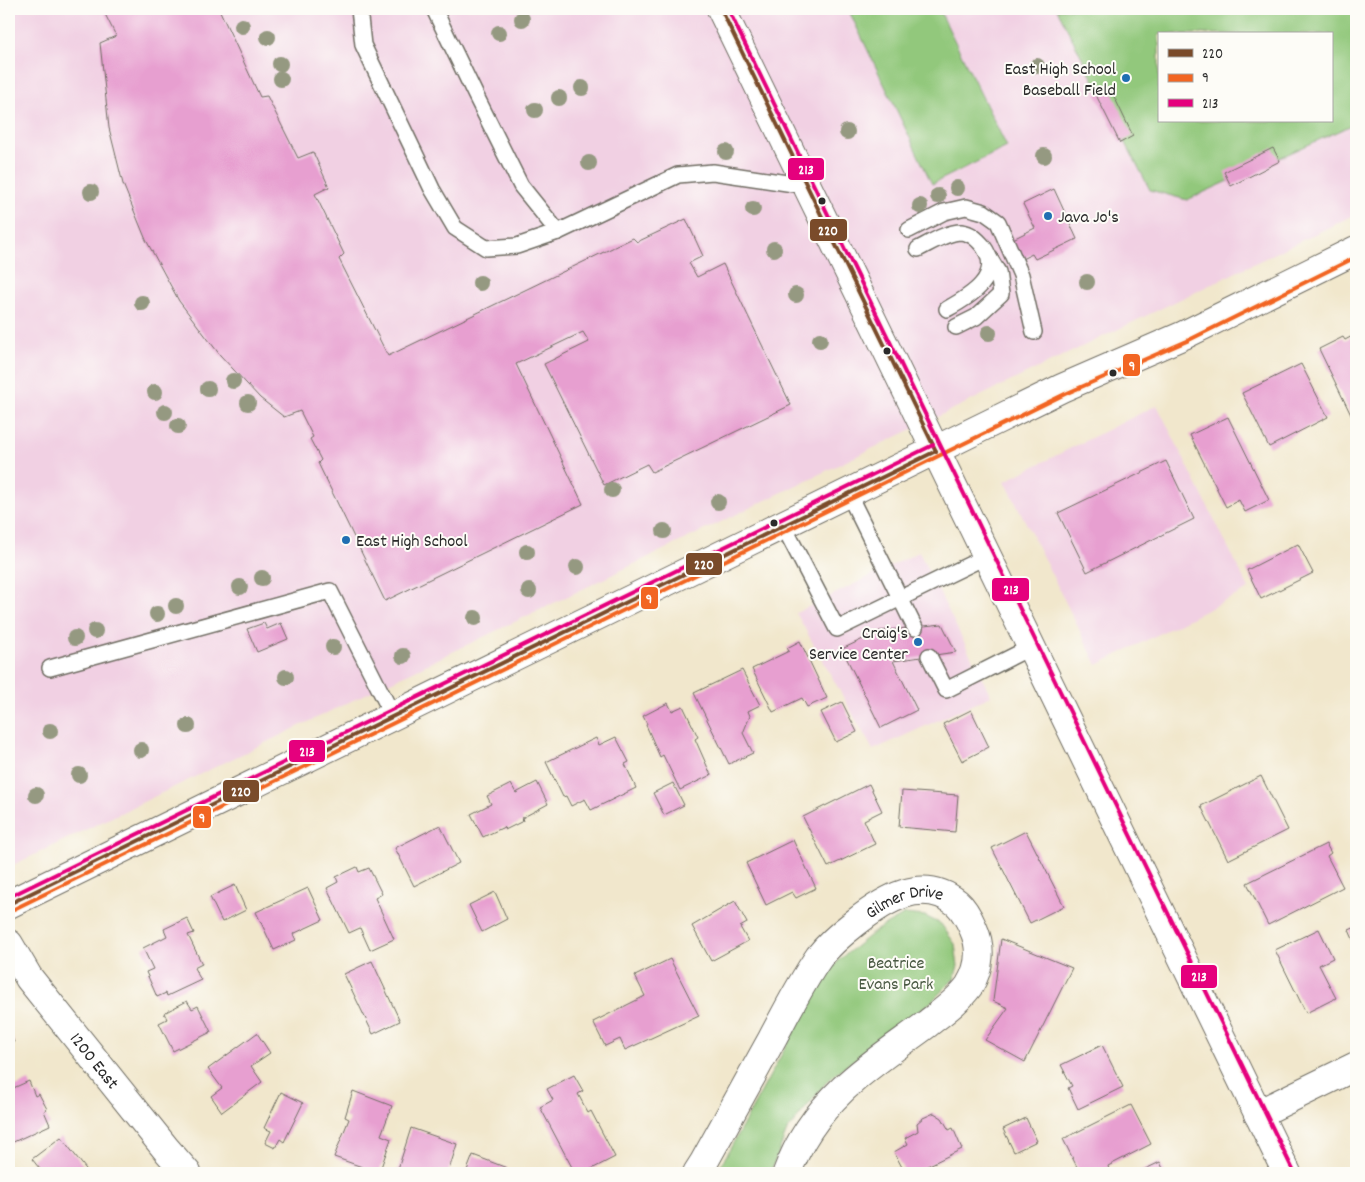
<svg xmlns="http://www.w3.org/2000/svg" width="1365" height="1182" font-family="Dekko,sans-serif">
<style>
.built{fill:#f1d0e3;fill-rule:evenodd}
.green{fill:#92c87b;stroke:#5e7a53;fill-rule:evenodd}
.building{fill:#e79fd0}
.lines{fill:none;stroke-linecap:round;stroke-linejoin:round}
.service-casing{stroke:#706d63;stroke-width:18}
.minor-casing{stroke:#706d63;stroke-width:30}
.tertiary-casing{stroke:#706d63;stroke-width:30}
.secondary-casing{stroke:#706d63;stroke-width:30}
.service{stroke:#fff;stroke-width:15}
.minor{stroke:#fff;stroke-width:28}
.tertiary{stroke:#fff;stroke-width:28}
.secondary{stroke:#fff;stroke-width:28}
.bus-1-casing{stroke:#fdfcf7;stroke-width:8}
.bus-2-casing{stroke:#fdfcf7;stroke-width:8}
.bus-3-casing{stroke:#fdfcf7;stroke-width:8}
.bus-1{stroke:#7a4b2a;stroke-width:4}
.bus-2{stroke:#f26522;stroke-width:4}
.bus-3{stroke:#e5007d;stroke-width:4}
.tree{fill:#959981}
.poi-dot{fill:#1f6fb2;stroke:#fdfcf7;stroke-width:2}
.bus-dot{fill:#2b2b2b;stroke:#fdfcf7;stroke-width:2}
.labels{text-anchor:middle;stroke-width:4;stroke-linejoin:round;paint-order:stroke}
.poi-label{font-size:18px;fill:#2b2b2b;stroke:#fdfcf7;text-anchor:end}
.street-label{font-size:18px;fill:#2b2b2b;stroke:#fdfcf7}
.park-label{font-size:18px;fill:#4a5a43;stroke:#fdfcf7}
.line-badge{stroke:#fdfcf7;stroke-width:2}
.badge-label{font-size:14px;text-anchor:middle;font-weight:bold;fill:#fff}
</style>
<rect width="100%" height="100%" fill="#fdfcf7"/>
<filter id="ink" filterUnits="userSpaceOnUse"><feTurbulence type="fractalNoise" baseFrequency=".02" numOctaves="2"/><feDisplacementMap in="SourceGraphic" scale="10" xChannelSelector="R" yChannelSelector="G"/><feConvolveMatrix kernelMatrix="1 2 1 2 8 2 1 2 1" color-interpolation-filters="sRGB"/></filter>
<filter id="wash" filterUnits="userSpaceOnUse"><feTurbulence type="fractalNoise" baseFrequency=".0096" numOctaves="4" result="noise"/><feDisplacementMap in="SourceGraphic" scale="20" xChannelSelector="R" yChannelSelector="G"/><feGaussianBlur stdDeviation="1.12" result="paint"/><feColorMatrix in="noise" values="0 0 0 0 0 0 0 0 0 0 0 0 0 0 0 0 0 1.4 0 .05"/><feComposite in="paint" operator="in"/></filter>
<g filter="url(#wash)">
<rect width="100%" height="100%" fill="#f1e7cc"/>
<g class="built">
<path d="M9,9H1356V214L9,867ZM1159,34H1331V121H1159Z"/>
<polygon points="1157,405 1249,589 1097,665 1005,481"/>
<polygon points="919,552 991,696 873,750 796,613"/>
</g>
<g class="green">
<polygon points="848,9 939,9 1007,147 932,184"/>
<path d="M1057,9H1356V123L1187,200L1150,190ZM1159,34H1331V121H1159Z"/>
<polygon points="905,914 925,916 941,924 955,944 958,966 954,979 930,1003 829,1079 787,1131 770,1173 725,1173 719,1169 819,986 839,960 875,931"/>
</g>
<g id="blocks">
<g class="building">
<polygon points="98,9 219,9 260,97 267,96 298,158 313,152 329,187 315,194 344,254 339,259 388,356 633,238 637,242 686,219 703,256 689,263 697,277 723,264 791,405 652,472 647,464 604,485 544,364 589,342 583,332 516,364 583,504 385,601 318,463 321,460 310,439 313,437 300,411 284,417 260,398 220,355 179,301 146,240 123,184 109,128 100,43 116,36 104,12 100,13"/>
<polygon points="1110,88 1133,136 1120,143 1096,95"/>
<polygon points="1273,148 1280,161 1231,186 1224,172"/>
<polygon points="1054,189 1077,239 1035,259 1032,254 1018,261 1009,241 1035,228 1023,204"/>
<polygon points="1356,334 1356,418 1353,419 1319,349 1343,337 1345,340"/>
<polygon points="1301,364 1328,417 1269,447 1242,393"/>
<polygon points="1228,417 1269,500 1245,512 1239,500 1226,507 1190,435"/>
<polygon points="1166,461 1194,519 1087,572 1058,513"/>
<polygon points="1298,544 1313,573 1261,599 1247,570"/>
<polygon points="264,623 267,629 281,623 288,639 257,652 247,629"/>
<polygon points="942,624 956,652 893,661 917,710 881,728 842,649 880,631"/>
<polygon points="800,641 827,698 807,707 802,698 773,712 752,669 789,651 787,648"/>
<polygon points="742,670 760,705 748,711 750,716 743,733 753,753 729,764 694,693"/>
<polygon points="842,702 857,732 836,742 821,712"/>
<polygon points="668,703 672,711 683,706 698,737 695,739 711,775 680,790 663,755 660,757 646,725 647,724 643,716"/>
<polygon points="971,710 989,747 962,761 943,724"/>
<polygon points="616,737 629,762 625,764 636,788 591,810 585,799 571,806 566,796 563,797 546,762 596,738 599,745"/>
<polygon points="1261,776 1288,830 1228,860 1201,806"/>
<polygon points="537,782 548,804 522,818 523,821 505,830 504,827 483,837 471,814 491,804 487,796 511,784 516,793"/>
<polygon points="673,783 684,805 664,815 653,793"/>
<polygon points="869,784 882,811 864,820 875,844 828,867 803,817"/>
<polygon points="902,791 958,795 955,832 899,827"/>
<polygon points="440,825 459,863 414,886 395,848"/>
<polygon points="1026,831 1064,906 1030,923 992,848"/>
<polygon points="793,840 816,888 796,898 792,892 766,905 746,863"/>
<polygon points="1326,844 1331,853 1327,856 1343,887 1268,925 1247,883"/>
<polygon points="357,867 359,872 369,868 382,894 375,898 394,939 370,950 360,928 349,933 327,888 338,882 336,877"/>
<polygon points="235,885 246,910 222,922 210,897"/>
<polygon points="308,888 323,920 293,934 296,940 274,950 256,912"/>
<polygon points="495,892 507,919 482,932 469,905"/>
<polygon points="735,901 747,923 740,927 748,941 711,961 692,926"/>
<polygon points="187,918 194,933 188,935 202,964 194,968 201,980 167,996 166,993 157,997 146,972 153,969 143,948 167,936 164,929"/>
<polygon points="1356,927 1356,946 1349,930"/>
<polygon points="1319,929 1333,958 1319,965 1336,998 1306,1013 1275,950"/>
<polygon points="1001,939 1072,968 1025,1062 985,1040 1008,1008 993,1001"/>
<polygon points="670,959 699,1016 625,1050 620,1039 605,1046 593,1022 645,996 635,976"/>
<polygon points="372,961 400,1021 373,1034 344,974"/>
<polygon points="187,1001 192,1009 198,1006 211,1032 173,1051 159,1023 167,1019 164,1013"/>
<polygon points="9,1031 14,1042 9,1045"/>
<polygon points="257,1033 270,1053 251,1066 262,1082 222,1112 211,1096 222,1088 208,1069"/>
<polygon points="1102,1045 1123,1087 1078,1109 1068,1088 1072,1086 1061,1065"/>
<polygon points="574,1075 583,1091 578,1094 588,1113 591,1111 615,1157 584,1173 575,1173 540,1107 553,1100 547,1089"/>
<polygon points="29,1081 35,1096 39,1094 47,1109 44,1111 50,1125 9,1144 9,1090"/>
<polygon points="353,1091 392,1106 381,1135 391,1139 379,1173 334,1157 349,1119 345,1117"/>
<polygon points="281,1092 303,1103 284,1142 280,1139 275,1148 265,1143 271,1131 264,1128"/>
<polygon points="1131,1105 1151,1144 1108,1166 1109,1170 1102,1173 1080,1173 1063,1139"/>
<polygon points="934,1113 942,1118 949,1130 953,1128 962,1149 913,1173 905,1173 894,1152 908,1144 905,1138 918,1131 917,1123 923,1118"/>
<polygon points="1026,1118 1037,1141 1014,1152 1003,1129"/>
<polygon points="411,1128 457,1144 448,1173 397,1172"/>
<polygon points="61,1137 89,1173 43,1173 32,1159"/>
<polygon points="473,1155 507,1168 505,1173 466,1173"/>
<polygon points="1160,1162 1165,1173 1137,1173"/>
</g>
</g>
</g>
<g filter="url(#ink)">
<use href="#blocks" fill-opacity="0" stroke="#706d63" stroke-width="1"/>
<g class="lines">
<defs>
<g id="service">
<polyline points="359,9 363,45 432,189 455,228 486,248 517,246 558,232"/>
<polyline points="434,9 475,94 521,186 558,232 678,175 713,172 807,186"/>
<polyline points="909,230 944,212 966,207 984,212 998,222 1021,275 1034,332"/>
<path d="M918,249C930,243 947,232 961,232C971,233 977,239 983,246C1005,276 969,297 947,309"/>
<polyline points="956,327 976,317 1001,294 998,272 989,257"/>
<polyline points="848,493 915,628"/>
<polyline points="783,525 837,629 987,556"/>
<polyline points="929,656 946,690 1031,647"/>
<polyline points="50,668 330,591 393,716"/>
</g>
<g id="minor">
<path id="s1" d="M9,944L29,978L166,1149L187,1173"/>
<polyline points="1258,1114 1356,1066"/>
<path id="s2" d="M697,1173L704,1162C727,1121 749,1080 772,1039C787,1011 801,983 819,957C829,944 842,933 855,923C884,900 922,875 957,903C964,909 969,919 973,928C982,947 980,968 969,986C958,1001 942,1012 927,1024C899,1045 869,1064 843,1089C819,1112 798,1142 787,1173"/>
</g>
<polyline id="tertiary" points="9,904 1062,388 1184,335 1356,250"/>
<polyline id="secondary" points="721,9 1287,1173"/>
</defs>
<use href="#service" class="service-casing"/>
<use href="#minor" class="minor-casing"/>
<use href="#tertiary" class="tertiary-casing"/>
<use href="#secondary" class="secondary-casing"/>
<use href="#service" class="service"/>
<use href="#minor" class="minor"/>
<use href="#tertiary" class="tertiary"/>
<use href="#secondary" class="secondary"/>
<defs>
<g id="bus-1">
<polyline points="721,9 936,451"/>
<polyline points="9,904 936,451"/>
</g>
<polyline id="bus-2" points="12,910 1065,394 1187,341 1356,257"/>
<g id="bus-3">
<polyline points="728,9 1293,1170"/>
<polyline points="9,897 933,445"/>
</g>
</defs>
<use href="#bus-1" class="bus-1-casing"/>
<use href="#bus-2" class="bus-2-casing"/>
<use href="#bus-3" class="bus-3-casing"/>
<use href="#bus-1" class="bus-1"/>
<use href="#bus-2" class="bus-2"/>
<use href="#bus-3" class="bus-3"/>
</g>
<g class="tree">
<circle cx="522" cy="19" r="8"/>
<circle cx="242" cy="26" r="8"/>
<circle cx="499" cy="33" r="8"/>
<circle cx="268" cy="37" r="8"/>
<circle cx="280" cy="64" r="8"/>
<circle cx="1037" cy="66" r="8"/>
<circle cx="281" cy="79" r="8"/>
<circle cx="582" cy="88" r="8"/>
<circle cx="559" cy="98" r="8"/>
<circle cx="535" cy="110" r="8"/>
<circle cx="847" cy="132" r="8"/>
<circle cx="726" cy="152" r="8"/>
<circle cx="1044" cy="156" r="8"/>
<circle cx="589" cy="163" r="8"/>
<circle cx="957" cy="188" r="8"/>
<circle cx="91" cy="192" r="8"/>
<circle cx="938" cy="196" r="8"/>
<circle cx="920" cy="206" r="8"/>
<circle cx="753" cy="209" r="8"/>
<circle cx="774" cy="249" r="8"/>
<circle cx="1087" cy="282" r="8"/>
<circle cx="480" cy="283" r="8"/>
<circle cx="796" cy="295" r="8"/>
<circle cx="142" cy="303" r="8"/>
<circle cx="989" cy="333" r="8"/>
<circle cx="820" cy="340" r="8"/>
<circle cx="233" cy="381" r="8"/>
<circle cx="208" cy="389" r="8"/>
<circle cx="155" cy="392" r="8"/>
<circle cx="248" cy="403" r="8"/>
<circle cx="165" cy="412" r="8"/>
<circle cx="178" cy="426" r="8"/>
<circle cx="612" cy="490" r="8"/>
<circle cx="718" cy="502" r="8"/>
<circle cx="664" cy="531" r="8"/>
<circle cx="527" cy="552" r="8"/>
<circle cx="577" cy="567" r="8"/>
<circle cx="262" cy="578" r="8"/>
<circle cx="240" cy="587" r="8"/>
<circle cx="529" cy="591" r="8"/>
<circle cx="176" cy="606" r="8"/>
<circle cx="157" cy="614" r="8"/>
<circle cx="475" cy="618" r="8"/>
<circle cx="95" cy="631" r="8"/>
<circle cx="75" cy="638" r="8"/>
<circle cx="333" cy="647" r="8"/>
<circle cx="403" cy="656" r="8"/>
<circle cx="286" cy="677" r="8"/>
<circle cx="188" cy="726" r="8"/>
<circle cx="50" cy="731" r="8"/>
<circle cx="141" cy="750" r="8"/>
<circle cx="79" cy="775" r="8"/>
<circle cx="36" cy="795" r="8"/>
</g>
</g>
<g class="poi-dot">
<circle cx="1126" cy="78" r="5"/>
<circle cx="1048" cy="216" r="5"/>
<circle cx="346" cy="540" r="5"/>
<circle cx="918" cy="642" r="5"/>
</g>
<g class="bus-dot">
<circle cx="822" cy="201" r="4.5"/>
<circle cx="887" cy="351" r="4.5"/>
<circle cx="1113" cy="373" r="4.5"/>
<circle cx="774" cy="523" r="4.5"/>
</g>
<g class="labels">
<g class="poi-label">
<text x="1116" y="74">East High School<tspan x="1116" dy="21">Baseball Field</tspan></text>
<text x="1058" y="222" text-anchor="start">Java Jo's</text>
<text x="356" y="546" text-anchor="start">East High School</text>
<text x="908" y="638">Craig's<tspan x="908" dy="21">Service Center</tspan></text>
</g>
<g class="street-label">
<text dy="6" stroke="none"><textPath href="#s2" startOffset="354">Gilmer Drive</textPath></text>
<text dy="6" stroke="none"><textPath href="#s1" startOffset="145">1200 East</textPath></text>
</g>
<g class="park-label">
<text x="896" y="968">Beatrice<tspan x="896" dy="21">Evans Park</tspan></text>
</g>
</g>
<g class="line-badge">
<rect x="787" y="157" width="38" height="24" rx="5" fill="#e5007d"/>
<rect x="809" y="218" width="39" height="24" rx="5" fill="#7a4b2a"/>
<rect x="1122" y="353" width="19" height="24" rx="5" fill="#f26522"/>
<rect x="685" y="552" width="38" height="24" rx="5" fill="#7a4b2a"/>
<rect x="991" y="577" width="39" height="25" rx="5" fill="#e5007d"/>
<rect x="640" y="586" width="19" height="24" rx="5" fill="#f26522"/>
<rect x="288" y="739" width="38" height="24" rx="5" fill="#e5007d"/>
<rect x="222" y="779" width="38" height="24" rx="5" fill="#7a4b2a"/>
<rect x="192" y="805" width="20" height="24" rx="5" fill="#f26522"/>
<rect x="1180" y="964" width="38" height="25" rx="5" fill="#e5007d"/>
</g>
<g class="badge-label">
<text x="806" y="174">213</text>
<text x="828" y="235">220</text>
<text x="1132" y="370">9</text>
<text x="704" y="569">220</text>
<text x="1011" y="594">213</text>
<text x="649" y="603">9</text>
<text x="307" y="756">213</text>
<text x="241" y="796">220</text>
<text x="202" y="822">9</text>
<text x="1199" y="981">213</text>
</g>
<rect width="1365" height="1182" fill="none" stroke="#fdfcf7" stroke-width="30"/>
<rect x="1158" y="32" width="175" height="90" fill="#fdfcf7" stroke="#a9a8a5"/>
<rect x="1168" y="49" width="25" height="8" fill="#7a4b2a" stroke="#a9a8a5"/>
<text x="1202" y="58" font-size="15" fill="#2b2b2b">220</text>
<rect x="1168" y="74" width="25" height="8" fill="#f26522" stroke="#a9a8a5"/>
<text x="1202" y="82" font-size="15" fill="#2b2b2b">9</text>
<rect x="1168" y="99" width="25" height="8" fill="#e5007d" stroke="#a9a8a5"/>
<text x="1202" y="108" font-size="15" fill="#2b2b2b">213</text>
</svg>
